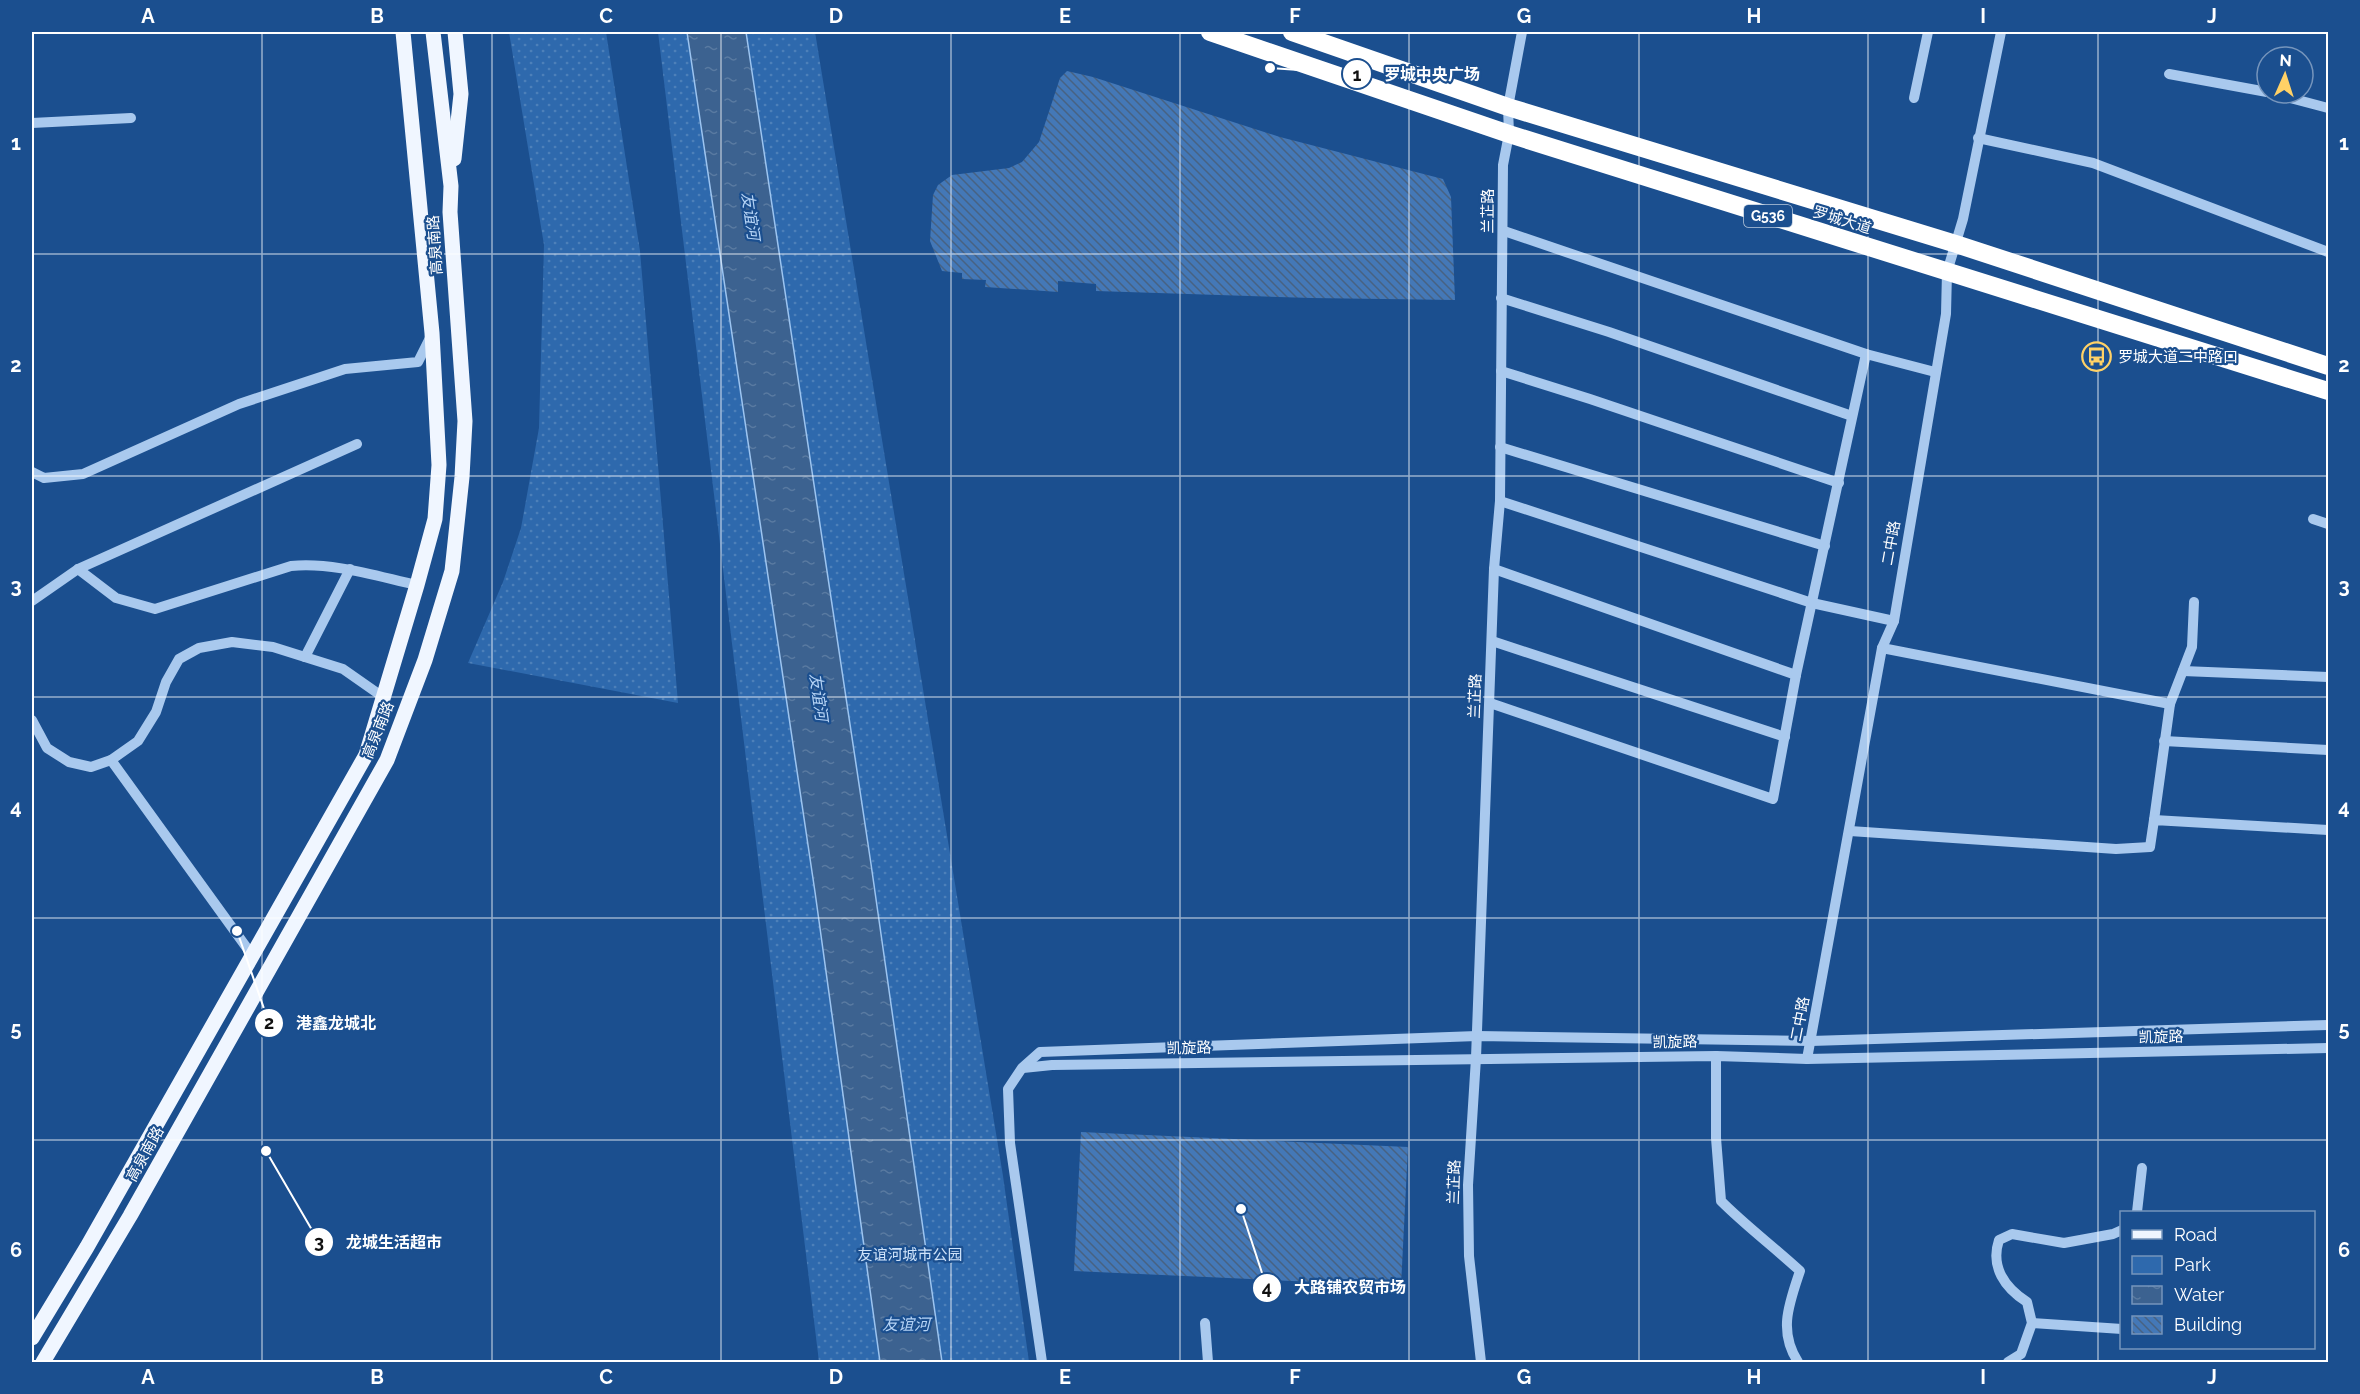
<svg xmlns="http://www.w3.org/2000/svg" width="2360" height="1394" font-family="Raleway,'Noto Sans SC',sans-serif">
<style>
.green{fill:url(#green-dots)}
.water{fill:url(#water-ripples);stroke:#9cc4f0;stroke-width:1.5}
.building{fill:url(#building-back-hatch)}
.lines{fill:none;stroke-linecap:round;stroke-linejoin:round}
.minor{stroke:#a9c9ee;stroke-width:10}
.major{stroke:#f0f6ff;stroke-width:15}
.highway{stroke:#fff;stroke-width:18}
.grid{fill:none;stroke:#fff;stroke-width:1.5;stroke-opacity:0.55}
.labels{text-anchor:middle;stroke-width:4.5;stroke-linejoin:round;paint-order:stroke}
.shield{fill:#1b4f8f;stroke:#bbcadd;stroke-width:1.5}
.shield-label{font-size:14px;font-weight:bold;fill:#fff}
.street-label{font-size:15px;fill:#fff;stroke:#1b4f8f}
.poi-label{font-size:15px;fill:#fff;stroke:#1b4f8f;text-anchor:start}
.park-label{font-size:15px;fill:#cfe3fa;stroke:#1b4f8f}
.water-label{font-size:16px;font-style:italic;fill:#b5d3f5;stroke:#1b4f8f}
.leader{fill:none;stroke:#fff;stroke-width:2}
.callout-dot{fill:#fff;stroke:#1b4f8f;stroke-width:2}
.mark-label{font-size:18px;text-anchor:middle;font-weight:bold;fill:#111}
.callout-label{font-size:16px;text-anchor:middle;font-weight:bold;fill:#fff;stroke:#1b4f8f;stroke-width:4.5;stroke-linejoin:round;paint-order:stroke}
.neatline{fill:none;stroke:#fff;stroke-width:2}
.grid-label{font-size:20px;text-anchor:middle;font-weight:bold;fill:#fff}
</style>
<defs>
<pattern id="green-dots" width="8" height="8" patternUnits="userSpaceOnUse" patternTransform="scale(1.5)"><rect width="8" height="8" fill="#2e69ad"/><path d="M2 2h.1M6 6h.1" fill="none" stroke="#4d80b9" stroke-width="1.8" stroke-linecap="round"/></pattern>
<pattern id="water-ripples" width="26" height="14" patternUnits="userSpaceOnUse" patternTransform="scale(1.5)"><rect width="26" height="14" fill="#3c6290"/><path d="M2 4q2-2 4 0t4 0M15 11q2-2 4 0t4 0" fill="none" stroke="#597aa1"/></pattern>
<pattern id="building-back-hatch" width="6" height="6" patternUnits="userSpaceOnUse" patternTransform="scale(1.5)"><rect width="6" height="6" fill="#4478b7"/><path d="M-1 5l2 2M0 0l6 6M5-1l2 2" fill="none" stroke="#486282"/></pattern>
</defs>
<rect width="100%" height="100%" fill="#1b4f8f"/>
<g class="green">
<polygon points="509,32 606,32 640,251 678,703 468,663 503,582 521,528 539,428 544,245"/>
<polygon points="658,32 815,32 1003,1176 1029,1362 819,1362"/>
</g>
<polygon class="water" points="687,32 746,32 871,864 942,1362 880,1362 815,892"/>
<g class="building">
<polygon points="1067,71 1093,77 1280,137 1443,179 1451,197 1455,300 1311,298 1096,291 1096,284 1058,281 1058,292 985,287 986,280 962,279 962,273 942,271 930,241 933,195 938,185 952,175 1009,168 1022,162 1039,142 1060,78"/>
<polygon points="1081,1132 1408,1147 1401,1286 1074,1271"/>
</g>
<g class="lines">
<g class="minor">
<polyline points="2169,74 2267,92"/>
<polyline points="2271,93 2328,108"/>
<polyline points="1914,98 1928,32"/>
<polyline points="32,123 131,118"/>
<polyline points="1978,138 2093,163 2328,252"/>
<polyline points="1504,231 1866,354 1935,372"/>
<polyline points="1501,298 1609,332 1852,416"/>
<polyline points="1501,371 1590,399 1839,483"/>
<polyline points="1500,447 1825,546"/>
<polyline points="32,472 44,478 83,474 239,404 345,369 418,362 431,336"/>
<polyline points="1500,501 1812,603 1894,621"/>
<polyline points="2313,519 2328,524"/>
<path d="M78,569L116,598L155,609L291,566C333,562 376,576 417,585"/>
<polyline points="1494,569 1796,675"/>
<polyline points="32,601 78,569 357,444"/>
<polyline points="1492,641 1785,737"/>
<polyline points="1882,648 2170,704"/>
<polyline points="305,657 350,569"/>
<polyline points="2183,671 2328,677"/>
<polyline points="1490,703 1773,799 1796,675 1866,354"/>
<polyline points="32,720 47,748 69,762 91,767 111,760 138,741 156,712 166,682 179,659 199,648 232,642 273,647 343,669 383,697"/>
<polyline points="2164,741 2328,750"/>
<polyline points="111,760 252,955"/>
<polyline points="2154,820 2170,704 2192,647 2194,602"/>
<polyline points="1850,831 2116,849 2150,847 2154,820 2328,830"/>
<path d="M1716,1056V1138L1721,1201C1746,1226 1774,1247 1800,1271C1789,1304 1778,1331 1798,1362"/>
<polyline points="1807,1059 1882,648 1894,621 1946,314 1947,272 1963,219 2001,32"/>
<polyline points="1023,1068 1052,1065 1716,1056 1807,1059 2328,1048"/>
<polyline points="2137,1212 2142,1168"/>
<polyline points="1205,1323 1208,1362"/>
<polyline points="2032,1323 2122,1329"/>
<polyline points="1042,1362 1010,1143 1008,1089 1022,1068 1040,1052 1477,1036 1811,1041 2328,1025"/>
<polyline points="1481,1362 1469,1256 1468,1185 1476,1058 1494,569 1500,501 1503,165 1509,134 1508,107 1522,32"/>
<path d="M2008,1362L2021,1354L2032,1323L2027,1302C2005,1288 1990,1267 1999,1240L2012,1234L2064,1243L2113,1234L2122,1230"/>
</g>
<g class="major">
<polyline points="454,159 461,94 455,32"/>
<polyline points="32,1338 87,1247 366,755 417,585 435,519 439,465 432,333 403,32"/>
<polyline points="43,1362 130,1216 387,760 425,660 452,571 462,477 465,421 450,212 451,186 433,32"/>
</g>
<g class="highway">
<polyline points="1210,32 1509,134 2328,391"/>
<polyline points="1292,32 1508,107 1956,244 2328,366"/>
</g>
</g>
<path class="grid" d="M262,32V1362M492,32V1362M721,32V1362M951,32V1362M1180,32V1362M1409,32V1362M1639,32V1362M1868,32V1362M2098,32V1362M32,254H2328M32,476H2328M32,697H2328M32,918H2328M32,1140H2328"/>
<defs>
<symbol id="bus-ring" viewBox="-11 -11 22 22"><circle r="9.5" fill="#1b4f8f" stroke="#ffd166" stroke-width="1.5"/><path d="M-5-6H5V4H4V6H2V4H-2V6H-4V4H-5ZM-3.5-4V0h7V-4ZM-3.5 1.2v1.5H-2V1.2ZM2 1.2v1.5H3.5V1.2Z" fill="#ffd166"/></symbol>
</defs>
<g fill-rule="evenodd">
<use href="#bus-ring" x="2080" y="340" width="33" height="33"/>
</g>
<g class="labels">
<rect class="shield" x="1744" y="205" width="48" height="22" rx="4.5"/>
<g class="shield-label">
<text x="1768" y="221">G536</text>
</g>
<g class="street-label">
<text transform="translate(1488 211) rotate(-90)" y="5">兰芷路</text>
<text transform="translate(1842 220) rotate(17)" y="5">罗城大道</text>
<text transform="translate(435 245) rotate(-94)" y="5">高泉南路</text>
<text transform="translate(1891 543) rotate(-80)" y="5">二中路</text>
<text transform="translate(1475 696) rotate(-88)" y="5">兰芷路</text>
<text transform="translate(378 730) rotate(-68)" y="5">高泉南路</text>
<text transform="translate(1800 1019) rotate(-79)" y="5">二中路</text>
<text transform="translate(2161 1037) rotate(-1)" y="5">凯旋路</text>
<text transform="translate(1675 1042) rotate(-1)" y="5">凯旋路</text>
<text transform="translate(1189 1048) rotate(-1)" y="5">凯旋路</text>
<text transform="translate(145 1154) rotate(-61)" y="5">高泉南路</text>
<text transform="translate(1454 1182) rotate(-88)" y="5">兰芷路</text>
</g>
<g class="poi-label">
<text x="2118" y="362">罗城大道二中路口</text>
</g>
<g class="park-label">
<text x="910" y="1260">友谊河城市公园</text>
</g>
<g class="water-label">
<text transform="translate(751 216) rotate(82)" y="6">友谊河</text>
<text transform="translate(819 697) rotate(82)" y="6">友谊河</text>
<text x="906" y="1330">友谊河</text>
</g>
</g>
<path class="leader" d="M1270 68L1357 74M237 931L269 1023M266 1151L319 1242M1241 1209L1267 1288"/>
<g class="callout-dot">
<circle cx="1270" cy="68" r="6"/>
<circle cx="237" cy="931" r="6"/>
<circle cx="266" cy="1151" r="6"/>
<circle cx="1241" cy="1209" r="6"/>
<circle cx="1357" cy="74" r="15"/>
<circle cx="269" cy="1023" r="15"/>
<circle cx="319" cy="1242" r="15"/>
<circle cx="1267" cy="1288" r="15"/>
</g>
<g class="mark-label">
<text x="1357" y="81">1</text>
<text x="269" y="1029">2</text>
<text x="319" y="1248">3</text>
<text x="1267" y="1294">4</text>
</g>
<g class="callout-label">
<text x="1432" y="80">罗城中央广场</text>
<text x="336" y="1029">港鑫龙城北</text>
<text x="394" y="1248">龙城生活超市</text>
<text x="1350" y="1293">大路铺农贸市场</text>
</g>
<rect width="2360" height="1394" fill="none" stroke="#1b4f8f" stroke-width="66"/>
<rect x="2120" y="1211" width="195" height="138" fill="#1b4f8f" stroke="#7695bc" stroke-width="1.5"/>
<rect x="2132" y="1230" width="30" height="9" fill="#f0f6ff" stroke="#7695bc" stroke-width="1.5"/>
<text x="2174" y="1241" font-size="18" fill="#ffffff">Road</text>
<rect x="2132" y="1256" width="30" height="18" fill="#2e69ad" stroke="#7695bc" stroke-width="1.5"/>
<text x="2174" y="1271" font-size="18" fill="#ffffff">Park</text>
<rect x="2132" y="1286" width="30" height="18" fill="url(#water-ripples)" stroke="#7695bc" stroke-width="1.5"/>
<text x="2174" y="1301" font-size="18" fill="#ffffff">Water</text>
<rect x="2132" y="1316" width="30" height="18" fill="url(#building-back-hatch)" stroke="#7695bc" stroke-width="1.5"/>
<text x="2174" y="1331" font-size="18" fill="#ffffff">Building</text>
<g transform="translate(2285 75) rotate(3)"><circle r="28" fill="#1b4f8f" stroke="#7695bc" stroke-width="1.5"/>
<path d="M0-4.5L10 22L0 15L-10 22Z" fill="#ffd166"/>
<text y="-9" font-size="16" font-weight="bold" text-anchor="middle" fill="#ffffff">N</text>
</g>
<rect x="33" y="33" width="2294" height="1328" class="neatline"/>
<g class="grid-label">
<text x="148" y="23">A</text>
<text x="377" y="23">B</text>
<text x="606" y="23">C</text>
<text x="836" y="23">D</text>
<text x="1065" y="23">E</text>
<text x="1295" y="23">F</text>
<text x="1524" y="23">G</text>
<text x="1754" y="23">H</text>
<text x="1983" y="23">I</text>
<text x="2212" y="23">J</text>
<text x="16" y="150">1</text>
<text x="2344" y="150">1</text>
<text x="16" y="372">2</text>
<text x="2344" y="372">2</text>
<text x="16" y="593">3</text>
<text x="2344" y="593">3</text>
<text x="16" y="814">4</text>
<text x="2344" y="814">4</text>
<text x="16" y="1036">5</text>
<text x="2344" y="1036">5</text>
<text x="16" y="1257">6</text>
<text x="2344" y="1257">6</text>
<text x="148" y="1384">A</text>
<text x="377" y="1384">B</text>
<text x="606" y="1384">C</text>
<text x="836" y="1384">D</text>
<text x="1065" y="1384">E</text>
<text x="1295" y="1384">F</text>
<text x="1524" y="1384">G</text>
<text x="1754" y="1384">H</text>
<text x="1983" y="1384">I</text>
<text x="2212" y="1384">J</text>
</g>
</svg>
